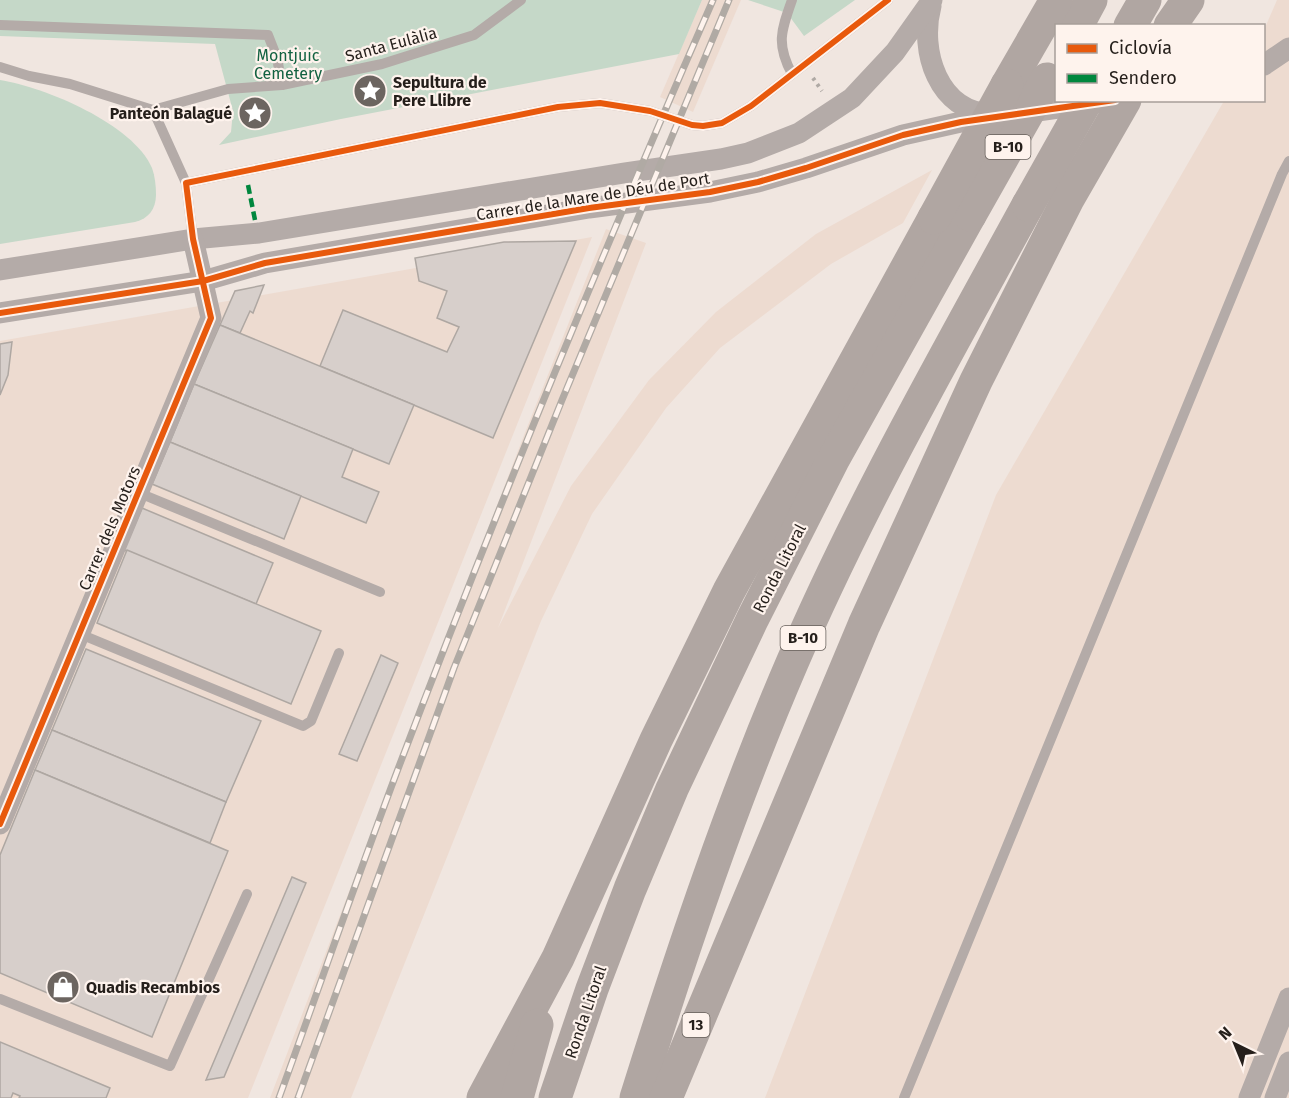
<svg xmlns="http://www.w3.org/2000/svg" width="1289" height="1098" font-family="'Fira Sans',sans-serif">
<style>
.built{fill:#eddbd0}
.green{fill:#c5d8c8}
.building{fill:#d7cfcb;stroke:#aea7a2;stroke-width:1.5}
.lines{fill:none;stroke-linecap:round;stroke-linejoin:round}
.path{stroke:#afa9a4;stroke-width:4;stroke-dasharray:3 4.5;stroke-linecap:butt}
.service{stroke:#b4aba8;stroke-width:10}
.minor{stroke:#b4aba8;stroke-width:21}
.trunk{stroke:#b0a6a2;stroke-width:33}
.rail-casing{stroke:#b0aaa4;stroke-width:7}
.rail{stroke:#fef3ed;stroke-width:4.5;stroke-dasharray:14;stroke-linecap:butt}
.trunk-bridge{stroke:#b0a6a2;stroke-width:33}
.quiet{stroke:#00873e;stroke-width:4.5;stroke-dasharray:9 4.5;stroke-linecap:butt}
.cycleway-casing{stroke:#fef3ed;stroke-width:10}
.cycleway{stroke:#e8590c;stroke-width:6}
.labels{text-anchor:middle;stroke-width:4.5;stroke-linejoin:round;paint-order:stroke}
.shield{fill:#fef3ed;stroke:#665f5a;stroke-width:1.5}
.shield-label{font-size:15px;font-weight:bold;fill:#251f1b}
.street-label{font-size:16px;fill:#251f1b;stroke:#fef3ed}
.park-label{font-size:16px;fill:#136241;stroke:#fef3ed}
.poi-label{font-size:16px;font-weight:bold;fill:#251f1b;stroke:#fef3ed;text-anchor:start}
</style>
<rect width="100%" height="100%" fill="#f0e6e0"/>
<g class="built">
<polygon points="702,0 741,0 693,112 660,97"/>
<polygon points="1277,0 1289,0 1289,1098 765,1098 996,495 1224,101 1264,100 1264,30"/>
<polygon points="932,170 903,223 831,264 720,348 666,408 592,514 541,621 351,1098 270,1098 526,430 606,229 646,243 498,628 571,486 649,380 716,312 816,234"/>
<polygon points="592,237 248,1098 0,1098 0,341"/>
</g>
<g class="green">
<polygon points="0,0 702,0 679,54 341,119 219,145 231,132 233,111 215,44 0,36"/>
<polygon points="748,0 855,0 804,36 787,13"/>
<path d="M0,80C45,87 133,124 152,168C155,176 156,186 156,195C156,209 148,219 135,222L0,244Z"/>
</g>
<g class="building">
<polygon points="576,241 493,438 320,366 343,310 447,352 459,327 437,318 447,291 419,281 415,258 504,242"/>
<polygon points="264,285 253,313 250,311 240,333 220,325 235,291"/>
<polygon points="220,325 414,405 389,464 194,384"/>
<polygon points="12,342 8,375 0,395 0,344"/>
<polygon points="194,384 353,449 342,477 379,492 366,523 170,442"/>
<polygon points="170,442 301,496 284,539 152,484"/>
<polygon points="142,508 273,563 256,604 124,550"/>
<polygon points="127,550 321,631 291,704 97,623"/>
<polygon points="86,649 261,721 226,802 52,730"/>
<polygon points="381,655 398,663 357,761 339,754"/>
<polygon points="52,730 226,802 210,843 35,770"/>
<polygon points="35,770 228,851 152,1037 0,973 0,855"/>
<polygon points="292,877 306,883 224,1077 206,1080"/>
<polygon points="0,1042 110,1088 106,1098 19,1098 20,1096 13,1093 11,1098 0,1098"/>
</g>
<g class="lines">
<polyline class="path" points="813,78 822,91"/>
<g class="service">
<path d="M792,0C781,31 776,44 792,74"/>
<polyline points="0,25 268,35 277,58 282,85"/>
<polyline points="0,67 29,76 70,84 153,110 186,183 193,239"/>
<polyline points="153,110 228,89 282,85 382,64 474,35 521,0"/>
<polyline points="186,183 558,107 600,103 650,111 692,125 703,126 722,123 751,106 888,0"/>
<polyline points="138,496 144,495 380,592"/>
<polyline points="80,634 303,726 311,721 339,653"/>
<polyline points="0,999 170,1066 247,894"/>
<polyline points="904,1098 1282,174 1289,161"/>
</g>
<g class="minor">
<path d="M931,6C919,51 938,112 992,114"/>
<polyline points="1264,65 1289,48"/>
<polyline points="0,270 193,239 259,233 624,173 721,159 748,153 799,133 852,98 895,52 932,0"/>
<polyline points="0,313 203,281 265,263 589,208 710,192 758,182 806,168 903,135 961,122 1115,100"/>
<polyline points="0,824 211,318 193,239"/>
<polyline points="1249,1098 1289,998"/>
<polyline points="1275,1098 1289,1062"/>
</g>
<g class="trunk">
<polyline points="1077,26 1091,0"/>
<polyline points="1130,26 1145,0"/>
<polyline points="1170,26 1188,0"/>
<polyline points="1007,85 1056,0"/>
<polyline points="483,1098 558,958 656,740 729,591 934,218"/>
<polyline points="517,1098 537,1025"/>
<polyline points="555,1098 592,989 630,889 672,789 752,620 833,460 970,215"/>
<path d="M636,1098C682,951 731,805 792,663C860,505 946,355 1028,205"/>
<polyline points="666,1098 864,625 976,381 1068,199 1125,100"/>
</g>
<defs>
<g id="rail">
<path d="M279,1098C319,988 357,878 398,769C496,510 602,254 713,0"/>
<polyline points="298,1098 454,668 562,400 729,0"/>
</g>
</defs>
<use href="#rail" class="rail-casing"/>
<use href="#rail" class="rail"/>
<g class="trunk-bridge">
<polyline points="1028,205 1087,100"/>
<polyline points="970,215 1047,79"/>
<polyline points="934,218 1007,85"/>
</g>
<polyline class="quiet" points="248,185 255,220"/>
<defs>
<g id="cycleway">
<polyline points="0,313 203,281 265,263 589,208 710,192 758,182 806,168 903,135 961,122 1115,100"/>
<polyline points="0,824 211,318 193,239 186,183 558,107 600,103 650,111 692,125 703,126 722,123 751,106 888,0"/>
</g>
</defs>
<use href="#cycleway" class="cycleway-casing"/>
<use href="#cycleway" class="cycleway"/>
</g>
<defs>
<symbol id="sight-disc" viewBox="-11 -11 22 22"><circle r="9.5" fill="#6c6560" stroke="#fef3ed"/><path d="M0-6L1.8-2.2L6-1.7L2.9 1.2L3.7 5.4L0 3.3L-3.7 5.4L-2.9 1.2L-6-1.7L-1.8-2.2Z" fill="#fff"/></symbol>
<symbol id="shop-disc" viewBox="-11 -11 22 22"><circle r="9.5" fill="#6c6560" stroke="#fef3ed"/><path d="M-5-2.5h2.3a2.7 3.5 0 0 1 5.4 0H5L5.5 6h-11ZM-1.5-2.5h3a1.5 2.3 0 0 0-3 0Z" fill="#fff"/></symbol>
</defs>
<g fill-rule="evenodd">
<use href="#sight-disc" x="351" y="72" width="38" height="38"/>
<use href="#sight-disc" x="236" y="94" width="38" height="38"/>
<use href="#shop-disc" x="44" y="968" width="38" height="38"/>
</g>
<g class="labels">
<g class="shield">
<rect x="985.5" y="135" width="45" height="24" rx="4.5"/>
<rect x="780.5" y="626" width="45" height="24" rx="4.5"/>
<rect x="682.5" y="1013" width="27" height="24" rx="4.5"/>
</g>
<g class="shield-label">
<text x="1008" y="152">B-10</text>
<text x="803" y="643">B-10</text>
<text x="696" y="1030">13</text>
</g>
<g class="street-label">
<text transform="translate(391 44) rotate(-15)" y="6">Santa Eulàlia</text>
<text transform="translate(593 196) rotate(-9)" y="6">Carrer de la Mare de Déu de Port</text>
<text transform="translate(109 528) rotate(-67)" y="6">Carrer dels Motors</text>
<text transform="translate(779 568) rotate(-63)" y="6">Ronda Litoral</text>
<text transform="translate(585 1012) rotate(-71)" y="6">Ronda Litoral</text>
</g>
<g class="park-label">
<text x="288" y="61">Montjuic<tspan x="288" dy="18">Cemetery</tspan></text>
</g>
<g class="poi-label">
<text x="393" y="88">Sepultura de<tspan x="393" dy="18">Pere Llibre</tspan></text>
<text x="232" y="119" text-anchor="end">Panteón Balagué</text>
<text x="86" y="993">Quadis Recambios</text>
</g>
</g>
<rect x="1055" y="24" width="210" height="78" fill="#fef3ed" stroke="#a79e99" stroke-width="1.5"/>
<rect x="1067" y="44" width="30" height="9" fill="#e8590c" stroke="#a79e99" stroke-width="1.5"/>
<text x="1109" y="54" font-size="18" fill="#251f1b">Ciclovía</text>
<rect x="1067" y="74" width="30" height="9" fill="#00873e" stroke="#a79e99" stroke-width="1.5"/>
<text x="1109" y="84" font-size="18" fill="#251f1b">Sendero</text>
<g transform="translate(1235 1044) rotate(317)" stroke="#fef3ed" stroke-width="4.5" paint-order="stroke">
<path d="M0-4.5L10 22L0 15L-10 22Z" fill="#251f1b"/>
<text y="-9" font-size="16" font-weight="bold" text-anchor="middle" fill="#251f1b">N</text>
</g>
</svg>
